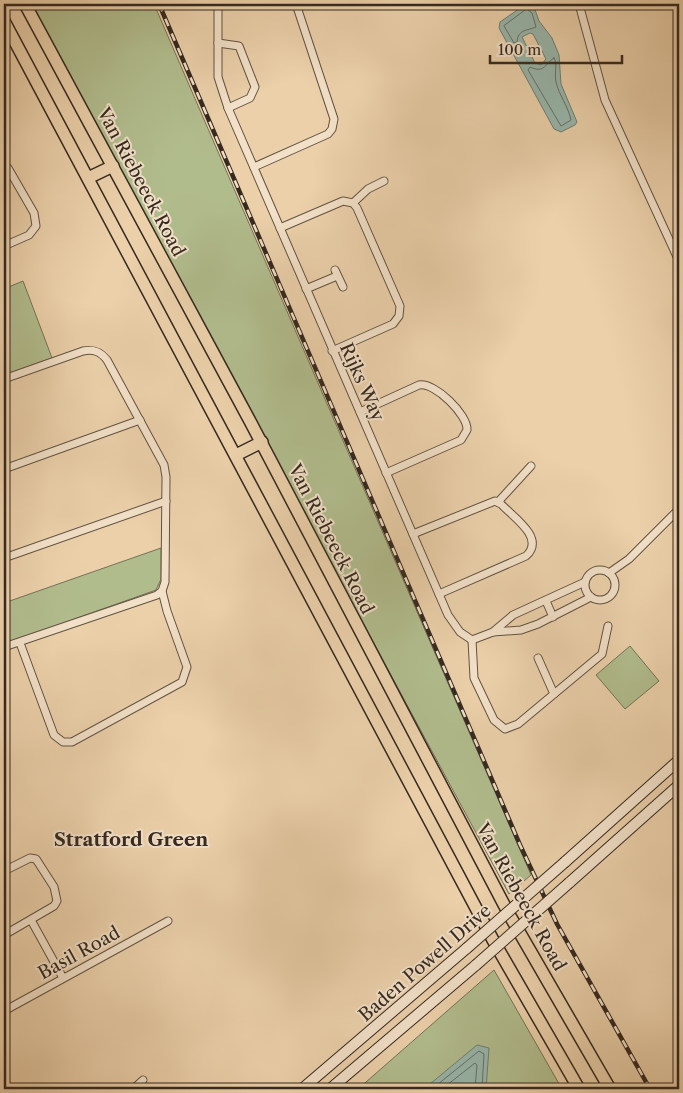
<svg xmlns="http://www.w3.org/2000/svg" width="683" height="1093" font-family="'Libre Caslon Text',serif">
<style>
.green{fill:#b1bc8d;stroke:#737256}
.water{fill:#98b6ab;stroke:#707e73;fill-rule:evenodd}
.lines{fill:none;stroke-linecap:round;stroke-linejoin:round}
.shore{stroke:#667066;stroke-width:1}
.minor-casing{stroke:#625342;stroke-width:9}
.secondary-casing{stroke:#352920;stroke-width:12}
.primary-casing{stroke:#352920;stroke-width:14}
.minor{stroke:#f2e0c8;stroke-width:7}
.secondary{stroke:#f2e0c8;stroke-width:10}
.primary{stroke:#ebd0aa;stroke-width:11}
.rail-casing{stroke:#352920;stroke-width:4.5}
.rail{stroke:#f2e0c8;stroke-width:2.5;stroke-dasharray:8;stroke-linecap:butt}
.secondary-bridge-casing{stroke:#352920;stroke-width:12;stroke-linecap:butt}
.secondary-bridge{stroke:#f2e0c8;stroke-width:10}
.labels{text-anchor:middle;stroke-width:4;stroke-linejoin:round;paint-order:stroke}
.street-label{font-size:18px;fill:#352920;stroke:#f2e0c8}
.neighbourhood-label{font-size:19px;font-weight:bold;fill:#352920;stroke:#f2e0c8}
</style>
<rect width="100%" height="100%" fill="#ebd0aa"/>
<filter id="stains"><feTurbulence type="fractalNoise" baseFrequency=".004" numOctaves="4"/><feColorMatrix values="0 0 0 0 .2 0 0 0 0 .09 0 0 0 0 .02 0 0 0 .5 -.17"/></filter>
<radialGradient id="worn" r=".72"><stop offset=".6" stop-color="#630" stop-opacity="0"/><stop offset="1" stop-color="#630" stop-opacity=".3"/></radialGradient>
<g class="green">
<polygon points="29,4 154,4 531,875 509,894"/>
<polygon points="23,281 52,358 4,375 4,289"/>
<polygon points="161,548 161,579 156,590 4,644 4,603"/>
<polygon points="630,646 659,681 625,709 596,675"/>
<polygon points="494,970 562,1089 358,1089"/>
</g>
<g class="water">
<path d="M526,4H533L539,21L552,38L559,55L561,84L577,122L575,125L561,132L554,129L499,28L500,22ZM530,33L533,34L546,59L541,65L535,63L522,37Z"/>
<polygon points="477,1045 489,1048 486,1089 424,1089"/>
</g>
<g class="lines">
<g class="shore">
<path d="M527,9L532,13L536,27C527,31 518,29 517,42L514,43L504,26Z"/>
<path d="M554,58C558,65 554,74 556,82C559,95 568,106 571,120L561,126L528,70L530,67C545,74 545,63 554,58Z"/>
<polyline points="432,1089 479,1051 484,1054 482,1089"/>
<polyline points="442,1089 475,1063 477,1065 475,1089"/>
</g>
<defs>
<g id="minor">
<polyline points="218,4 218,77 228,108 448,615 460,632 472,640"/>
<polyline points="579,4 605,100 679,261"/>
<polyline points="218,43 239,46 255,87 250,98 228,108"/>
<polyline points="4,165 8,168 34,213 36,226 29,235 4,246"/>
<polyline points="254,167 328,134 332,129 334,119 296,4"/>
<polyline points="353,203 368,189 384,181"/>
<polyline points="280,228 343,201 353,203 357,208 400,306 399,316 393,324 332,351"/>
<polyline points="335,270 343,287"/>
<polyline points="306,289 337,276"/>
<path d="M4,379L83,351C93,349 100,351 107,360L164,465L166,477L165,582L162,591L157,595L4,647"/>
<path d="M360,412L419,385C435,382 468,415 467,430L461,440L386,473"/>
<polyline points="4,469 140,420"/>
<polyline points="498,502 531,466"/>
<path d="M413,534L495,501L501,504C513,517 546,538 526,556L439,594"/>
<polyline points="4,558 166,501"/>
<circle cx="600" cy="585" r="15"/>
<polyline points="609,573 629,559 679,509"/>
<polyline points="546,601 553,617"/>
<polyline points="493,632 513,615 585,582"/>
<polyline points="472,640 474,678 494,720 505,729 518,724 602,654 608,626"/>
<polyline points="472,640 493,632 521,630 538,624 591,597"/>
<polyline points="20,643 54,735 63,742 72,742 182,682 187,667 167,611 162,591"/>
<polyline points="538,658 554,694"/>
<polyline points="4,871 30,858 36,859 54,887 57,901 54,906 4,935"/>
<polyline points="31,920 63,978"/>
<polyline points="4,1011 168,921"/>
<polyline points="4,1084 12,1089"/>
<polyline points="133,1089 143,1080"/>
</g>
<g id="secondary">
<polyline points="565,862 679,760"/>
<polyline points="569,883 679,785"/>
<polyline points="302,1089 467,948"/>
<polyline points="330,1089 476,965"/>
</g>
<g id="primary">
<polyline points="25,4 251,423 510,916 610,1089"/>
<polyline points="4,21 493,940 579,1089"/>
<polyline points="88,178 113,166"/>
<polyline points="236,455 262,442"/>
</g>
</defs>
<use href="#minor" class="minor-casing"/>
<use href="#secondary" class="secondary-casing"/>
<use href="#primary" class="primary-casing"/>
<use href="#minor" class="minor"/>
<use href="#secondary" class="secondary"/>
<use href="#primary" class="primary"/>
<defs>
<polyline id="rail" points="159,4 520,845 557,924 650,1089"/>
</defs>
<use href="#rail" class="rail-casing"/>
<use href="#rail" class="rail"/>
<defs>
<g id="secondary-bridge">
<polyline points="467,948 565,862"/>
<polyline points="476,965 569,883"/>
</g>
</defs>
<use href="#secondary-bridge" class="secondary-bridge-casing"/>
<use href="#secondary-bridge" class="secondary-bridge"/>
</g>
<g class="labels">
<g class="street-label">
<text transform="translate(141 182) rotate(62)" y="6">Van Riebeeck Road</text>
<text transform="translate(362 382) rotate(66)" y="6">Rijks Way</text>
<text transform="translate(331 539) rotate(63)" y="6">Van Riebeeck Road</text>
<text transform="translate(521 897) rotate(61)" y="6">Van Riebeeck Road</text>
<text transform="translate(79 953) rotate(-29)" y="6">Basil Road</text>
<text transform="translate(425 963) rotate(-41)" y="6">Baden Powell Drive</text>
</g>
<g class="neighbourhood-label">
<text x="131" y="846">Stratford Green</text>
</g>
</g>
<rect width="683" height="1093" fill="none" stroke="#ebd0aa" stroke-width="20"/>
<rect x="5" y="5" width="673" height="1083" fill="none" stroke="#352920" stroke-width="2.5"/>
<rect x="10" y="10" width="663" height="1073" fill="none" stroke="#352920"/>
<path d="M490 55v8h132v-8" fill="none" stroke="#352920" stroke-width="2.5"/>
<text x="498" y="55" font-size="15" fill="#352920" stroke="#f2e0c8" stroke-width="4" paint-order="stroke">100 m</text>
<rect width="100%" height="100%" filter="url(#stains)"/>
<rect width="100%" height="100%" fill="url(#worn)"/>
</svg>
